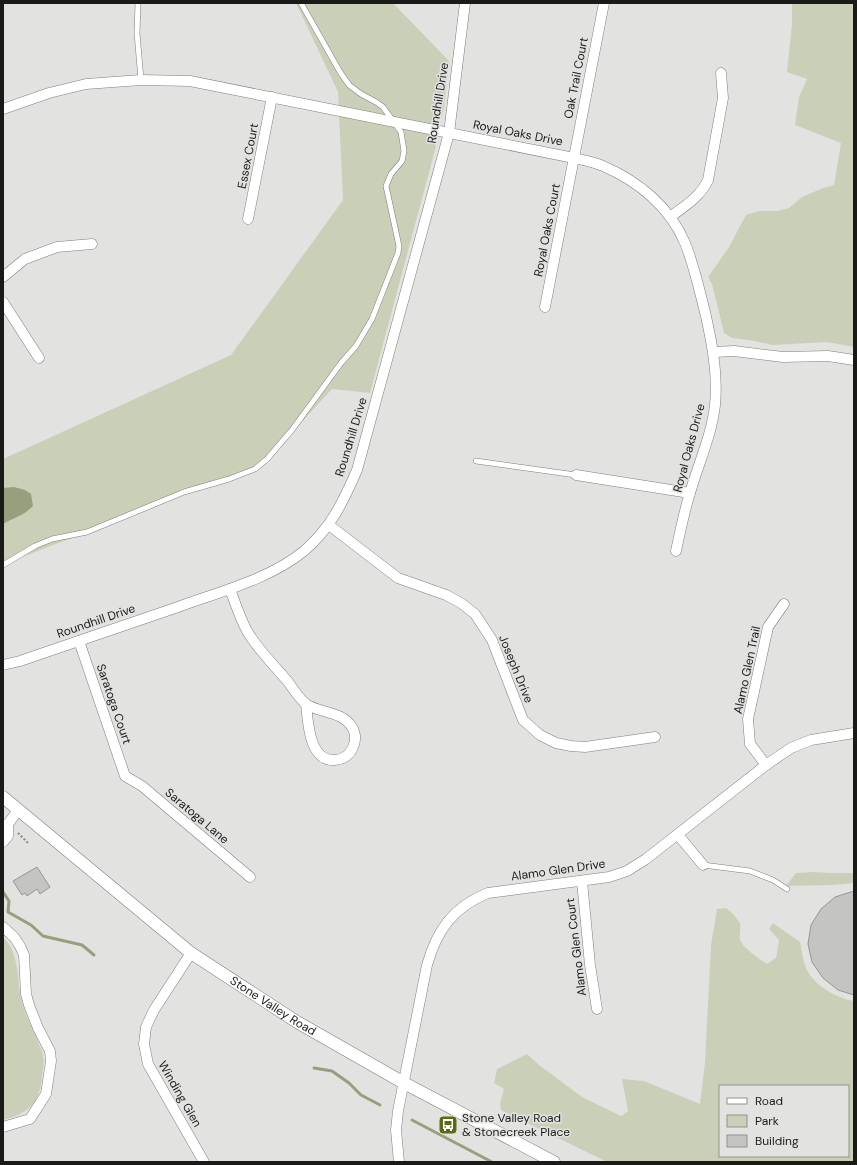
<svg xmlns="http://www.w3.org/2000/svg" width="857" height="1165" font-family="'DM Sans',sans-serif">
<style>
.green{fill:#cad0b7;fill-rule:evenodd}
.water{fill:#97a07d}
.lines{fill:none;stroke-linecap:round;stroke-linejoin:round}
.stream{stroke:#97a07d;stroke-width:3}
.building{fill:#c4c5c2;stroke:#969794}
.service-casing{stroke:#7e7f7c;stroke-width:6}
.minor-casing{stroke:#7e7f7c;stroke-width:11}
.tertiary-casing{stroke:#7e7f7c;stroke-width:13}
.path{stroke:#888886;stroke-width:2;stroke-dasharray:2 2;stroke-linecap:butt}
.service{stroke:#fff;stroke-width:5}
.minor{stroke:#fff;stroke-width:10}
.tertiary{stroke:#fff;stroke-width:12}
.labels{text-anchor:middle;stroke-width:3;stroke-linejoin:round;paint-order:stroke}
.street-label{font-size:12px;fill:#1a1a19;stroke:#e2e3e0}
.poi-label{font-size:12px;fill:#1a1a19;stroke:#e2e3e0;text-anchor:start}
</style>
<rect width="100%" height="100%" fill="#e2e3e0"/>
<g class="green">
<polygon points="296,3 393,3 449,61 444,108 441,118 437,120 434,141 436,145 435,150 370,393 332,389 299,425 285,443 252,473 169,499 96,531 61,542 17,559 3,567 3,459 231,355 343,200 338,92"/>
<polygon points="792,3 854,3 854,347 827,342 773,345 749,340 732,338 724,333 712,284 708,277 729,247 746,215 759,211 777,211 789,208 802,197 823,188 834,185 841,143 795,125 799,97 807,79 787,72 792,24"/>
<polygon points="814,872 832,873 854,873 854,883 833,885 786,886 796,873"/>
<path d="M726,908L734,915L740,923C741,928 739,934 740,939C742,948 760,959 767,964L776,958L779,940L769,929L773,923L800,942C802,952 803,963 808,972C817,987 837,998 854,1001V1162H607L501,1110L500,1104L504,1089L494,1083L497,1069L527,1054L539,1065L582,1097L621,1116L628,1111L622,1079L644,1081L700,1104L705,1062L711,945L717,909ZM720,1086H848V1156H720Z"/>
<path d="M3,937C19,952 17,978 21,998C25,1017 36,1034 42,1052C45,1061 43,1068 42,1077C39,1104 29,1113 3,1120Z"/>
</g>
<path class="water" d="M14,487L25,490L31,494L33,506C25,515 13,518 3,524V488Z"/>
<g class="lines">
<g class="stream">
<polyline points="3,892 9,901 8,912 31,925 43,936 82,945 94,955"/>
<polyline points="314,1068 332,1071 349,1083 361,1095 380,1105"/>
<polyline points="412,1120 492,1162"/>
</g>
</g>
<g class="building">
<polygon points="37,867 50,887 40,894 37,889 27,896 25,893 22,895 13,881"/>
<polygon points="854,891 854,995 838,990 823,978 812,962 808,944 811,925 821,909 835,897"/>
</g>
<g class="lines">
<defs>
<g id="service">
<polyline points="138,3 137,33 141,80"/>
<polyline points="476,461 576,475"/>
<polyline points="3,565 35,546 52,539 87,532 184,492 229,479 255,469 267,459 292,430 341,363 356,346 372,319 398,253 399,246 386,186 391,174 402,161 404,151 401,132 383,107 376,102 361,94 349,85 340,72 301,3"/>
<polyline points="703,865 750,871 773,880 787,889"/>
</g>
<g id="minor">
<path d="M3,109L49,93L86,84L141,80L190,81L574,158C583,160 594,162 603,166C638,181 670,207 685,243C694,265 699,289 705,312C712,343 718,373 715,405C712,434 698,465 690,493C684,512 680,532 676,551"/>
<path d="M670,217C685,206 700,197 708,180L723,98L721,73"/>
<polyline points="248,219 272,97"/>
<polyline points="3,277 25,259 57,247 92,244"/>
<polyline points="3,302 39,358"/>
<polyline points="545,307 604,3"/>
<polyline points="714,352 734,351 783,357 828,356 854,360"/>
<polyline points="576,475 690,493"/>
<polyline points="329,525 398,578 446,595 461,603 475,614 492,640 523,720 540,735 556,743 571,746 585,747 655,737"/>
<path d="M230,589C235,603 240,618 247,631C258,650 275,666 289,683C293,689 301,700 306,704C319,713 342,711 352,727C360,741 351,759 335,760C309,762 308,722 306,704"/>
<polyline points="79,641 125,776 142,786 250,877"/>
<path d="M3,665L20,661C72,643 125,625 178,607C219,592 270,579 304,551C331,528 343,502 357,470L449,133L465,3"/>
<polyline points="766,765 750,744 748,719 768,627 784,604"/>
<polyline points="3,825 8,824 18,810"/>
<polyline points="678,835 703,865"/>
<polyline points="3,842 8,836 8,824"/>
<polyline points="582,881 590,965 597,1009"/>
<polyline points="3,927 14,937 20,946 24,955 26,994 29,1005 38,1028 50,1051 51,1061 46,1094 30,1119 3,1127"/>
<polyline points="191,953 154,1010 146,1027 144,1044 148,1064 204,1162"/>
<path d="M399,1162L396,1130L398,1111L427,965C437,930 453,907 488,893L609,877L627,871L646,859L766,765L791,748L811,740L854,733"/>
</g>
<g id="tertiary">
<path id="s1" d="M3,797L191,953L297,1022L404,1083L554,1162"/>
</g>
</defs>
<use href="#service" class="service-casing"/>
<use href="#minor" class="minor-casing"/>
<use href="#tertiary" class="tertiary-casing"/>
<polyline class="path" points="18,833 28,843"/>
<use href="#service" class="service"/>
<use href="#minor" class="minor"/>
<use href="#tertiary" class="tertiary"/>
</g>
<defs>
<symbol id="bus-square" viewBox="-11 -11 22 22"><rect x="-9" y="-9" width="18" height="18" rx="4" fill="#5c6a14" stroke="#e2e3e0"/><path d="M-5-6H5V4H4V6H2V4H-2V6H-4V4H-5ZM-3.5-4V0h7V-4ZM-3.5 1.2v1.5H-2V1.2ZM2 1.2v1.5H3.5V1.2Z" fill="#fff"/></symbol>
</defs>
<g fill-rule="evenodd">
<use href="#bus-square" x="437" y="1114" width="22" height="22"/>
</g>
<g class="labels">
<g class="street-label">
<text transform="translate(576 78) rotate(-79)" y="4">Oak Trail Court</text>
<text transform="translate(438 103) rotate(-81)" y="4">Roundhill Drive</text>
<text transform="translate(518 133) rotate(11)" y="4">Royal Oaks Drive</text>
<text transform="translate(248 156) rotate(-79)" y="4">Essex Court</text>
<text transform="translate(547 230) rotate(-79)" y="4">Royal Oaks Court</text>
<text transform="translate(351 437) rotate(-73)" y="4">Roundhill Drive</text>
<text transform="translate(689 448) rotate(-75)" y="4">Royal Oaks Drive</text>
<text transform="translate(96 621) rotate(-19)" y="4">Roundhill Drive</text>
<text transform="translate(516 669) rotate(68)" y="4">Joseph Drive</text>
<text transform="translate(747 670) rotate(-78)" y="4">Alamo Glen Trail</text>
<text transform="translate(114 704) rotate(71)" y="4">Saratoga Court</text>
<text transform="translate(197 816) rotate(40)" y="4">Saratoga Lane</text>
<text transform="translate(558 870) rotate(-8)" y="4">Alamo Glen Drive</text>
<text transform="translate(576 947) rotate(-97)" y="4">Alamo Glen Court</text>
<text dy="4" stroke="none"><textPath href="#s1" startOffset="342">Stone Valley Road</textPath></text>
<text transform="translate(180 1094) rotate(60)" y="4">Winding Glen</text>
</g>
<g class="poi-label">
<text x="462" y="1122">Stone Valley Road<tspan x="462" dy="14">&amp; Stonecreek Place</tspan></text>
</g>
</g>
<rect width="857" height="1165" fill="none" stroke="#1a1a19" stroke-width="8"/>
<rect x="719" y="1085" width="130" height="72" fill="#e2e3e0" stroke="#929390"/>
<rect x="727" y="1098" width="20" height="6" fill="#ffffff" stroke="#929390"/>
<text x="755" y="1105" font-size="12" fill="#1a1a19">Road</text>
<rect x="727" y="1115" width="20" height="12" fill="#cad0b7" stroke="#929390"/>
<text x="755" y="1125" font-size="12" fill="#1a1a19">Park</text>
<rect x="727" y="1135" width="20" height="12" fill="#c4c5c2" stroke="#929390"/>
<text x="755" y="1145" font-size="12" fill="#1a1a19">Building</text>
</svg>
